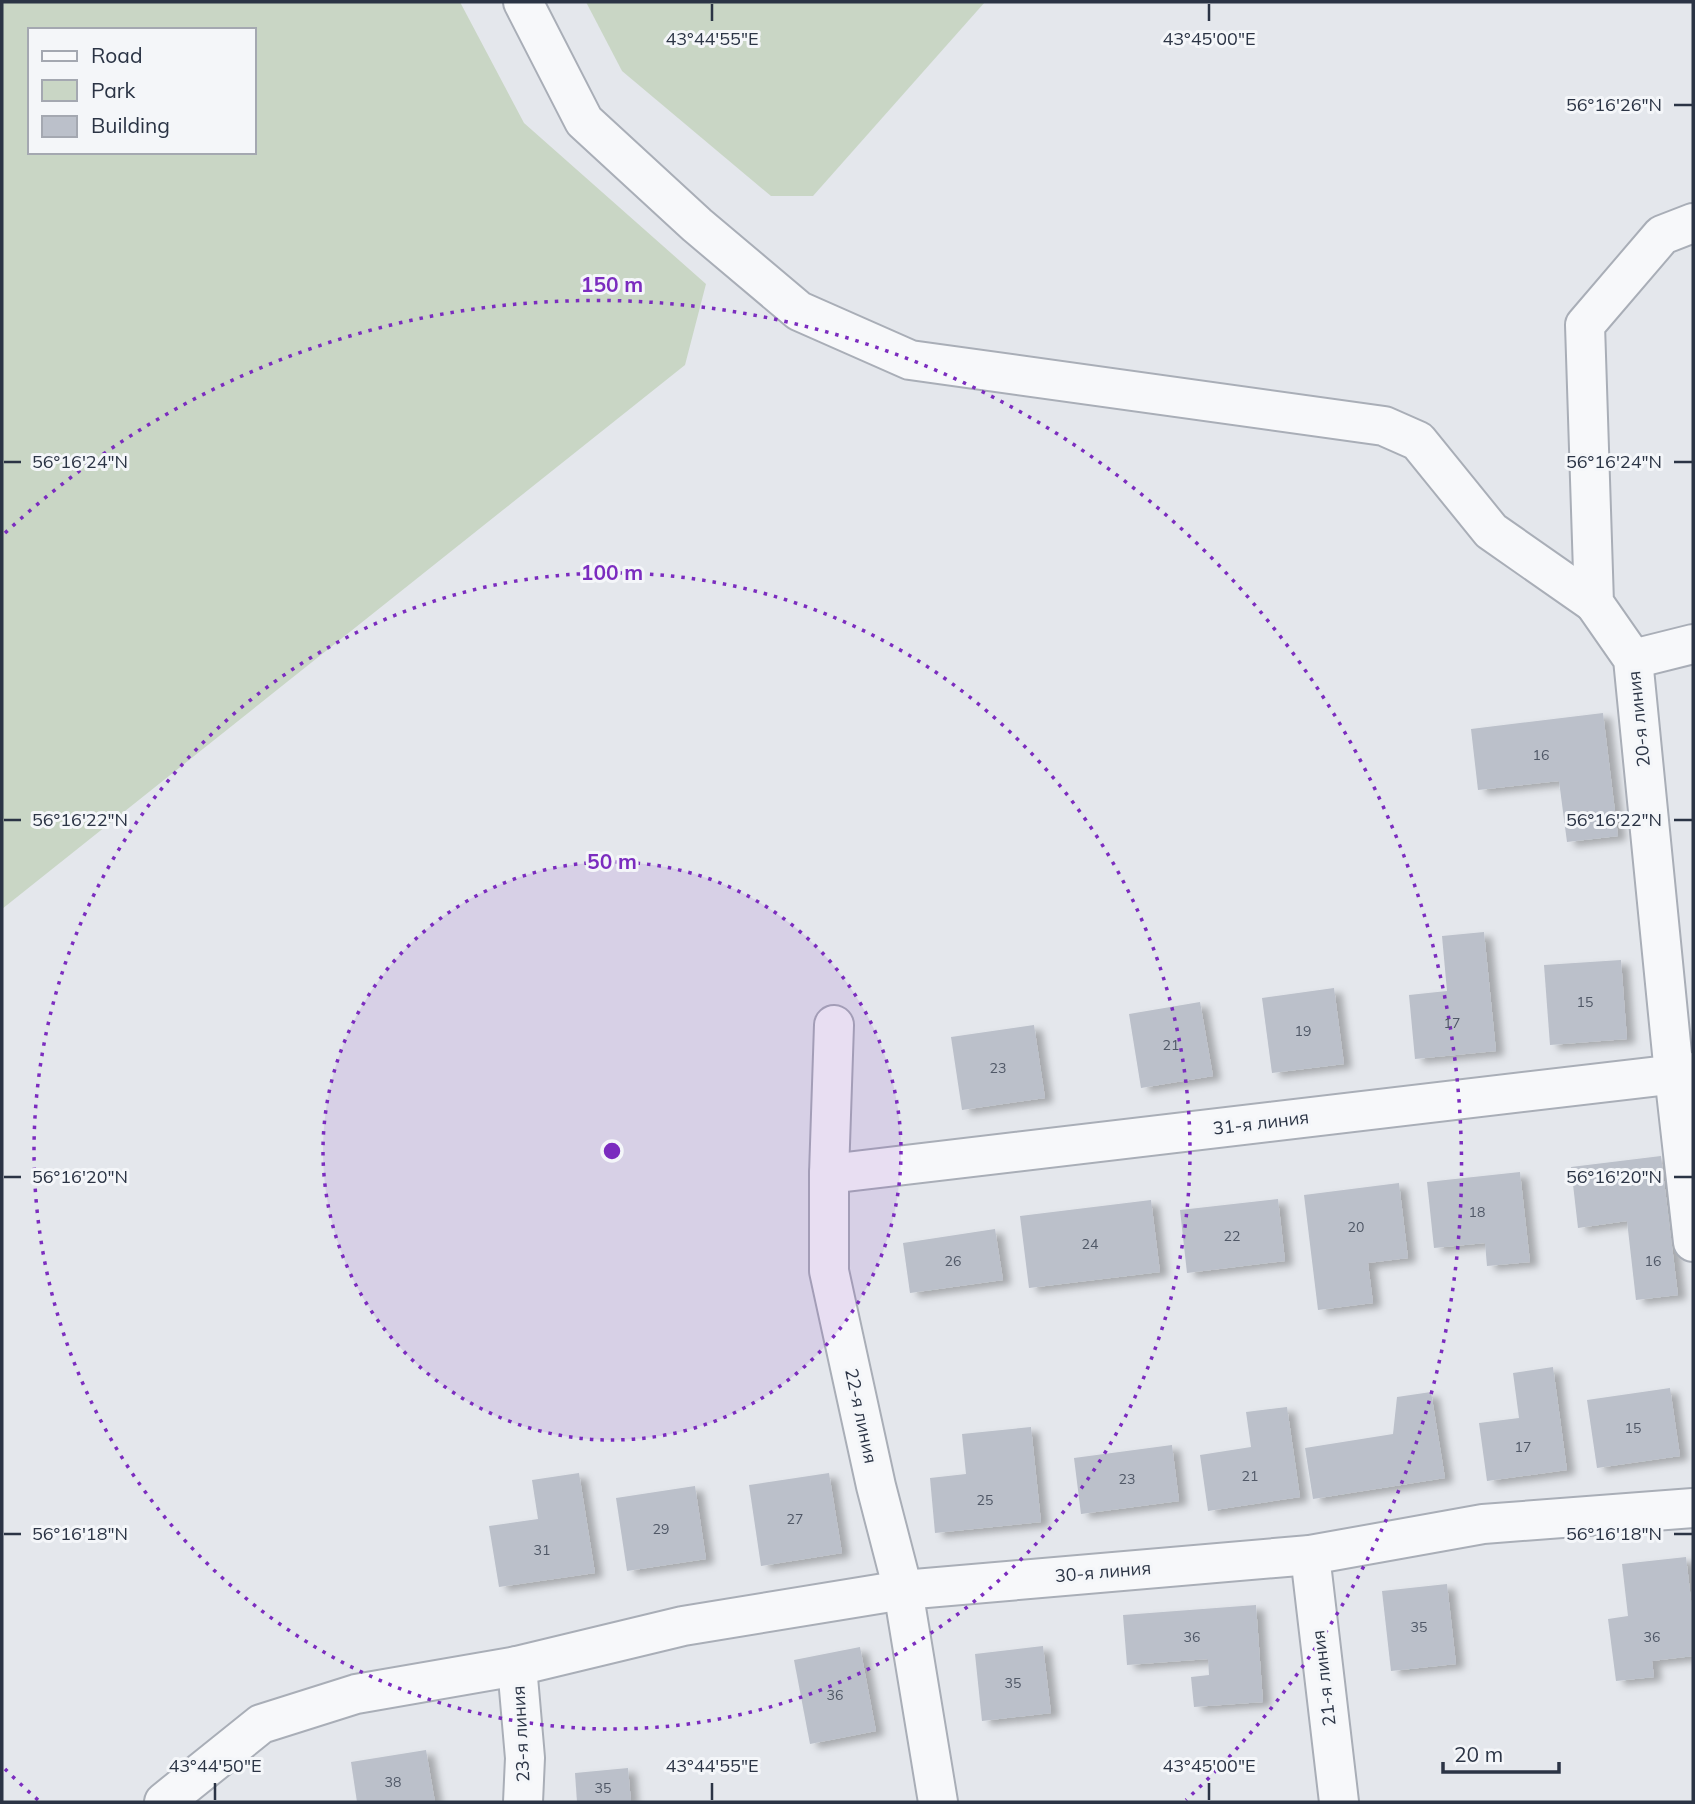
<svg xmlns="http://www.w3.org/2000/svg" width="1695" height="1804" font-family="Mulish,sans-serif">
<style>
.green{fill:#c9d6c5;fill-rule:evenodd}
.building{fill:#bbc0ca;filter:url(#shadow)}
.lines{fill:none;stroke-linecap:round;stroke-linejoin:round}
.minor-casing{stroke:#a9aeb7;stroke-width:42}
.minor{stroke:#f7f8fa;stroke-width:38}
.ticks{fill:none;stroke:#2b3445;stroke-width:2.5}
.ring{fill:none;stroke:#7b2cbf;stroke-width:3.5;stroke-dasharray:3.5 7}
.labels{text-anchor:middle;stroke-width:6;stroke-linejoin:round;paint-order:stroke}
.number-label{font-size:14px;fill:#4f5766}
.street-label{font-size:18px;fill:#2b3445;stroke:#f4f6f9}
.ticks-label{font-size:18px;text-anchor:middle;fill:#2b3445;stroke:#f4f6f9;stroke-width:6;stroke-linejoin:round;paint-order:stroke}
.centre{fill:#7b2cbf;stroke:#f4f6f9;stroke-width:3.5}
.ring-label{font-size:21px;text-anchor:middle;font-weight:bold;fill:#7b2cbf;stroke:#f4f6f9;stroke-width:6;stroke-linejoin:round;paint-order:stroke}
</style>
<defs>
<filter id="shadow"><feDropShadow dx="8" dy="4.5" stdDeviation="3.5" flood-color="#0004"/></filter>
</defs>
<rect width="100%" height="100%" fill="#e4e7ec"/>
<g class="green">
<path d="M2,2H460L524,123L706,284L685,365L2,909ZM30,30H254V152H30Z"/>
<polygon points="586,2 985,2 813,196 771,196 622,71"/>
</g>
<g class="building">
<polygon points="1603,713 1618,836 1567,842 1559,781 1478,790 1471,729"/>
<polygon points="1484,932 1496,1051 1415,1059 1409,995 1447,991 1442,936"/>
<polygon points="1621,960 1627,1039 1550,1045 1544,965"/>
<polygon points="1334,988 1344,1064 1272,1073 1262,998"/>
<polygon points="1200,1002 1213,1076 1141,1088 1129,1014"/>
<polygon points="1034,1025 1045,1098 962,1110 951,1037"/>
<polygon points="1661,1156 1678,1295 1636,1300 1627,1221 1578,1228 1571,1167"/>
<polygon points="1520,1172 1530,1262 1487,1266 1485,1243 1434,1248 1427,1182"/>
<polygon points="1399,1183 1408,1258 1368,1263 1373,1303 1318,1310 1304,1195"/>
<polygon points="1278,1199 1285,1261 1187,1273 1180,1210"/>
<polygon points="1151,1200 1160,1272 1029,1288 1020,1216"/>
<polygon points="995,1229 1003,1280 910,1293 903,1243"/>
<polygon points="1553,1367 1567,1470 1487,1481 1479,1423 1519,1418 1513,1373"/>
<polygon points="1670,1388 1680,1456 1597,1468 1587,1400"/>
<polygon points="1431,1392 1445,1478 1313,1499 1305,1448 1393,1434 1397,1397"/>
<polygon points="1287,1407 1300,1497 1208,1511 1200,1455 1251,1447 1246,1412"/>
<polygon points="1031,1427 1041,1522 935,1533 930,1478 966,1474 962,1434"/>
<polygon points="1172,1445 1179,1501 1081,1514 1074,1458"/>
<polygon points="579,1473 595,1573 499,1587 489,1526 538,1519 532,1480"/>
<polygon points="829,1473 842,1553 761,1566 749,1485"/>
<polygon points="695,1486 706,1559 627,1571 616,1498"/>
<polygon points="1686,1557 1693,1617 1693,1656 1652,1661 1654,1677 1616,1681 1608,1619 1628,1616 1622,1564"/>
<polygon points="1447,1584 1456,1664 1391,1671 1382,1591"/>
<polygon points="1256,1605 1263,1702 1194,1707 1191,1677 1209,1675 1208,1659 1127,1665 1123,1615"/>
<polygon points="1043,1646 1051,1713 982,1721 975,1654"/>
<polygon points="860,1647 876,1731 810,1744 794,1660"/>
<polygon points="426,1750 435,1802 357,1802 351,1762"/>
<polygon points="628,1768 631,1802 577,1802 575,1773"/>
</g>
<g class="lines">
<defs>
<g id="minor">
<polyline points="523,2 584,121 697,225 799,311 910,360 1384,426 1418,441 1491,531 1594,603"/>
<polyline points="1693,223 1662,235 1585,325 1594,603 1633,659 1674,1074 1693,1242"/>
<polyline points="1633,659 1693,644"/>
<polyline points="834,1025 829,1174 829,1271 876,1486 903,1590 938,1802"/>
<polyline points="829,1174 1693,1072"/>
<polyline points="1310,1555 1339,1802"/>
<polyline points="517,1666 525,1758 523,1802"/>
<polyline points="164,1802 261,1724 356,1694 517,1666 683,1626 903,1590 1310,1555 1483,1524 1693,1508"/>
</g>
</defs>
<use href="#minor" class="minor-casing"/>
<use href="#minor" class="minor"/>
</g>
<path class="ticks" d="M712,4V21M1209,4V21M1674,105H1692M4,462H21M1674,462H1692M4,820H21M1674,820H1692M4,1177H21M1674,1177H1692M4,1534H21M1674,1534H1692M215,1783V1800M712,1783V1800M1209,1783V1800"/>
<circle cx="612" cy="1151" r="289" fill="#7b2cbf" fill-opacity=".12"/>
<g class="ring">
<circle cx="612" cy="1151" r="289"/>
<circle cx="612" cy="1151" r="578"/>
<path d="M38 1800A866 866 0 0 1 5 1769M5 533A866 866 0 1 1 1186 1800"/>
</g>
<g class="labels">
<g class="number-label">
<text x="1541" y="760">16</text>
<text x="1585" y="1007">15</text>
<text x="1452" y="1028">17</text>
<text x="1303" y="1036">19</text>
<text x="1171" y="1050">21</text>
<text x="998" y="1073">23</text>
<text x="1477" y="1217">18</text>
<text x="1356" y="1232">20</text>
<text x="1232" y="1241">22</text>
<text x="1090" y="1249">24</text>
<text x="953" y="1266">26</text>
<text x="1653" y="1266">16</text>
<text x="1633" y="1433">15</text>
<text x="1523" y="1452">17</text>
<text x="1250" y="1481">21</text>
<text x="1127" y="1484">23</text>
<text x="985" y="1505">25</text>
<text x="795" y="1524">27</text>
<text x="661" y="1534">29</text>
<text x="542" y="1555">31</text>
<text x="1419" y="1632">35</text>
<text x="1192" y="1642">36</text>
<text x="1652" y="1642">36</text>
<text x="1013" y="1688">35</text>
<text x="835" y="1700">36</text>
<text x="393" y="1787">38</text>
<text x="603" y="1793">35</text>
</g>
<g class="street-label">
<text transform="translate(1639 719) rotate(-96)" y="6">20-я линия</text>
<text transform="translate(1261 1123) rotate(-7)" y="6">31-я линия</text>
<text transform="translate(861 1416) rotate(78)" y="6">22-я линия</text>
<text transform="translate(1103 1572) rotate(-5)" y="6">30-я линия</text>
<text transform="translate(1324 1678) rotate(-97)" y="6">21-я линия</text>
<text transform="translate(521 1734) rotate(-93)" y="6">23-я линия</text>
</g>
</g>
<g class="ticks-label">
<text x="712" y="45">43°44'55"E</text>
<text x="1209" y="45">43°45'00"E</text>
<text x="1614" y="111">56°16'26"N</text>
<text x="80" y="468">56°16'24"N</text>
<text x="1614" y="468">56°16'24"N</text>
<text x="80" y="826">56°16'22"N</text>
<text x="1614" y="826">56°16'22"N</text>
<text x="80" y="1183">56°16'20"N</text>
<text x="1614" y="1183">56°16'20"N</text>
<text x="80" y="1540">56°16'18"N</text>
<text x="1614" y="1540">56°16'18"N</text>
<text x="215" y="1772">43°44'50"E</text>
<text x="712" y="1772">43°44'55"E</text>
<text x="1209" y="1772">43°45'00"E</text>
</g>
<circle cx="612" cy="1151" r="10" class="centre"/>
<g class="ring-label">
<text x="612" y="292">150 m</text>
<text x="612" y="580">100 m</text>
<text x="612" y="869">50 m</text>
</g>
<rect width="1695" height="1804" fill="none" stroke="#2b3445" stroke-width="7"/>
<rect x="28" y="28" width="228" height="126" fill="#f4f6f9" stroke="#a4a8b1" stroke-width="2"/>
<rect x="42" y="51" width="35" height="10" fill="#f7f8fa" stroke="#a4a8b1" stroke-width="2"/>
<text x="91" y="63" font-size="21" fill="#2b3445">Road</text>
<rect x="42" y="80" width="35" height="21" fill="#c9d6c5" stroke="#a4a8b1" stroke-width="2"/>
<text x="91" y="98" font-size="21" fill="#2b3445">Park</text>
<rect x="42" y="116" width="35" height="21" fill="#bbc0ca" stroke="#a4a8b1" stroke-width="2"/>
<text x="91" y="133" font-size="21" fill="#2b3445">Building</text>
<path d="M1443 1762v10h116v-10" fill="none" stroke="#2b3445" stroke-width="3.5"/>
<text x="1454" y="1762" font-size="21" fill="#2b3445" stroke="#f4f6f9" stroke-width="5" paint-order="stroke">20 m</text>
</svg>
